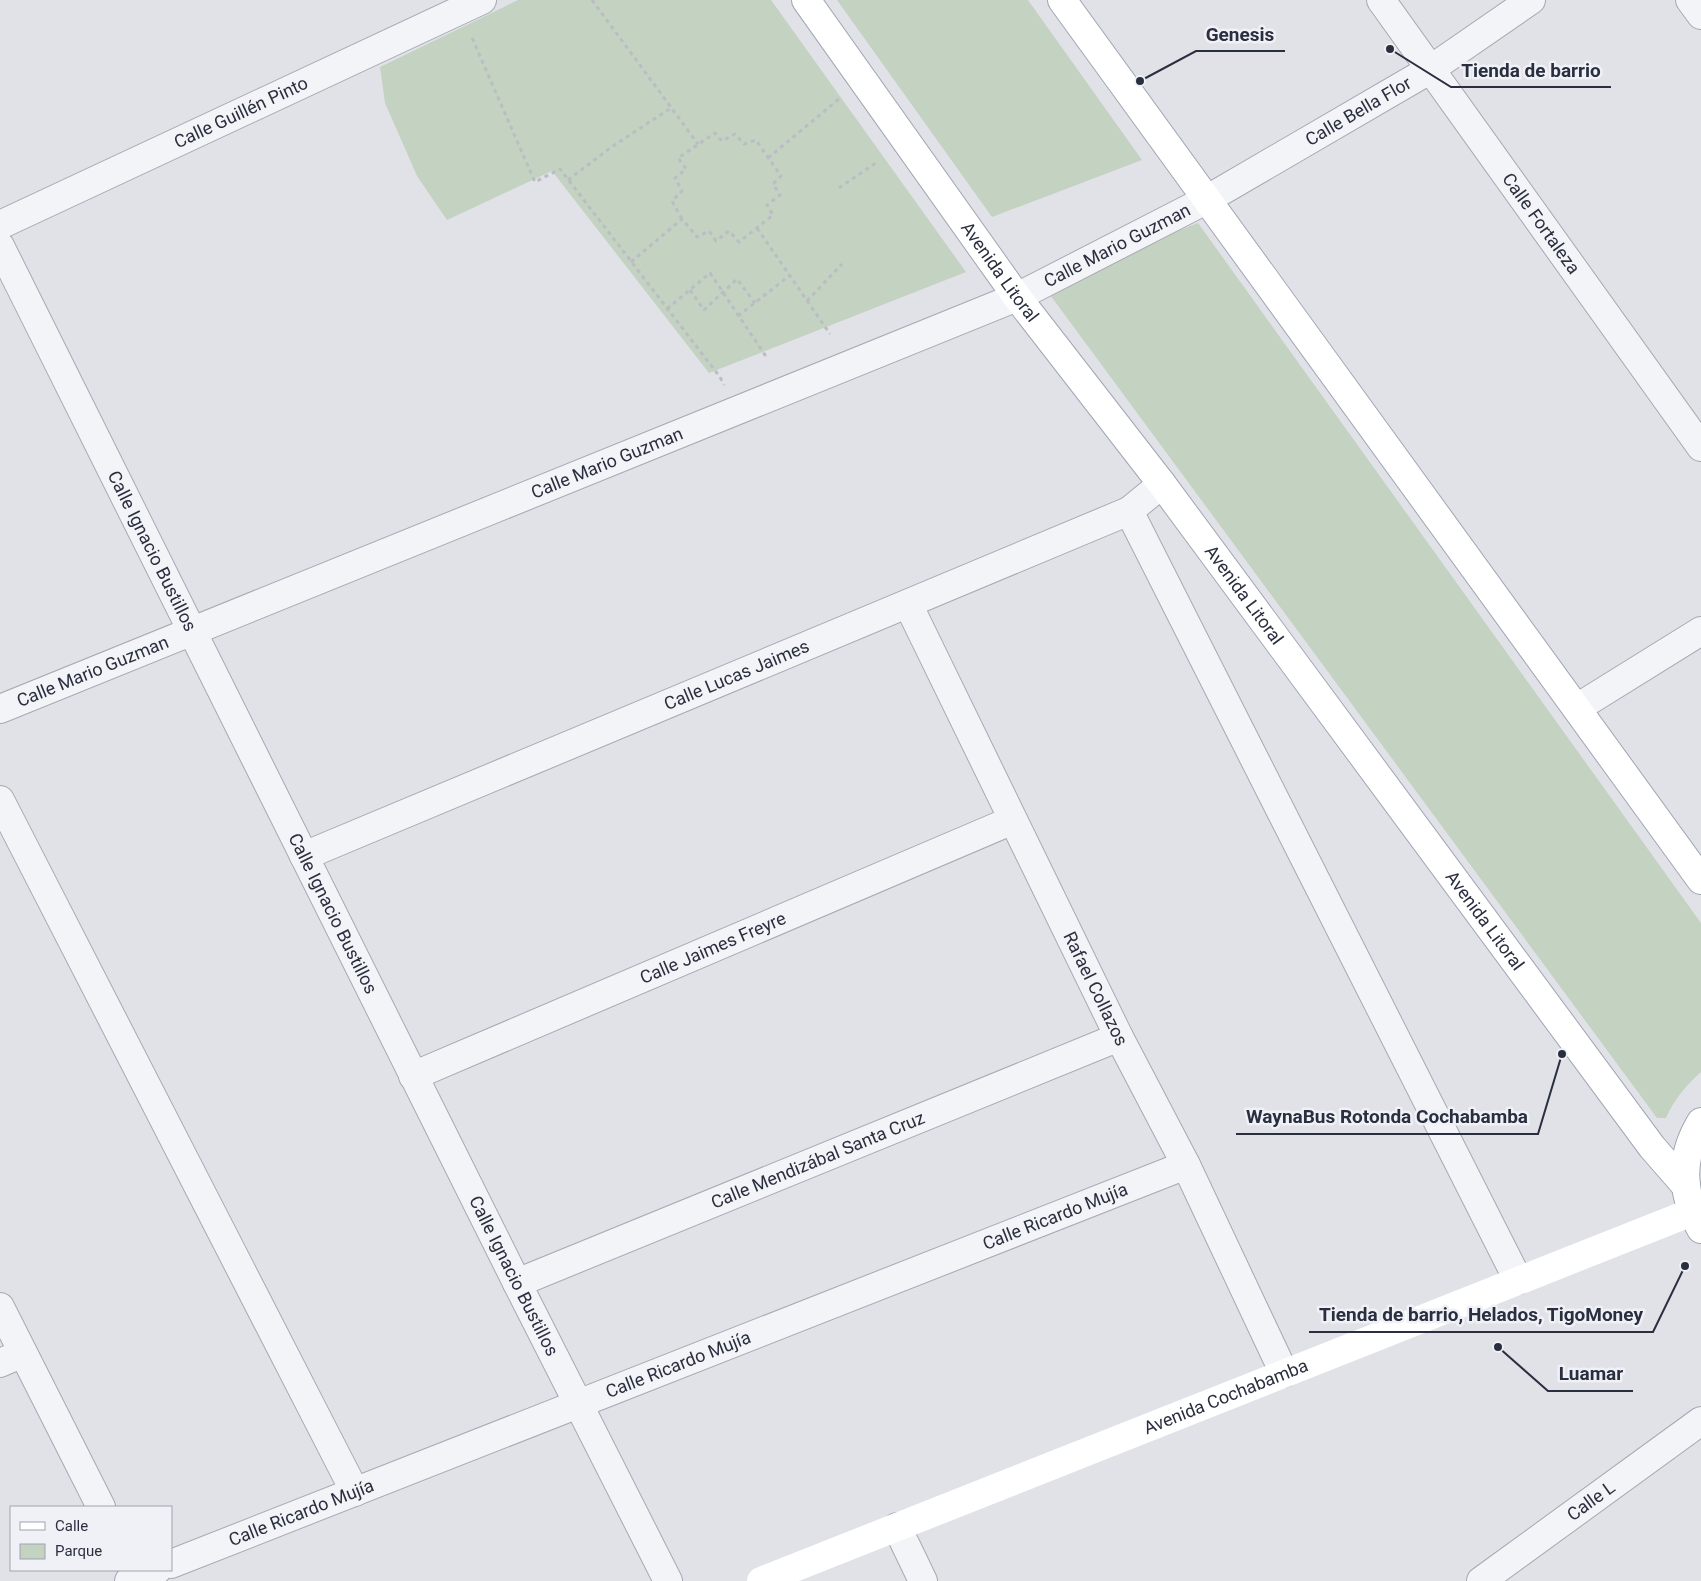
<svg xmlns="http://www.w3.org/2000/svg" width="1701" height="1581" font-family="Roboto,sans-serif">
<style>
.green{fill:#c4d2c2}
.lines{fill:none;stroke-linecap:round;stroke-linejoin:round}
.street-casing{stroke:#a6a9b2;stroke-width:30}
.primary-casing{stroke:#a0a6b3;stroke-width:30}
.path{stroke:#babdc3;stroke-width:3;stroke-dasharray:4 4;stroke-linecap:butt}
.street{stroke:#f2f4f7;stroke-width:28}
.secondary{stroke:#fff;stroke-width:28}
.primary{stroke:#fff;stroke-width:28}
.labels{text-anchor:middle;stroke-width:5;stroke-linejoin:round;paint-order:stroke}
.street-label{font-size:18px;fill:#2a2f3f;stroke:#eff1f6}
.leader{fill:none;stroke:#2a2f3f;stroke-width:2}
.callout-dot{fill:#2a2f3f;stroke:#eff1f6;stroke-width:2}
.callout-label{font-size:19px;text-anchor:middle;font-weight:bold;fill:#2a2f3f;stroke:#eff1f6;stroke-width:5;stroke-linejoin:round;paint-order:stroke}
</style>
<rect width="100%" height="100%" fill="#e0e2e8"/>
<g class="green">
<polygon points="518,0 771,0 966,272 709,373 552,171 447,220 417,176 385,103 380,67"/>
<polygon points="837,0 1028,0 1142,160 992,217"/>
<path d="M1198,223L1701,923V1072C1686,1085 1674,1100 1666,1118H1657L1042,284Z"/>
</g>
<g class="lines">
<defs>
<g id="street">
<path id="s1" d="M1381,0L1701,447"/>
<polyline points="1690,0 1701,15"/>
<path id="s2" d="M0,225L482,0"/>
<path id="s3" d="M0,246L517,1283L668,1581"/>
<polyline points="1129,511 1518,1280"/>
<path id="s4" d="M908,604L1119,1037L1186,1165L1284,1373"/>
<polyline points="1577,708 1701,631"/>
<path id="s5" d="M0,709L1017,297L1206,200L1431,69L1531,0"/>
<polyline points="0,800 355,1492"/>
<path id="s6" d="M304,856L1129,511L1162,484"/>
<path id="s7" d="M413,1076L1013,820"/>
<path id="s8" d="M517,1283L1119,1037"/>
<polyline points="0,1307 101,1507"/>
<polyline points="0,1363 23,1353"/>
<polyline points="897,1527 923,1581"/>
<path id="s9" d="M171,1564L1186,1165"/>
<polyline points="129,1581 157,1570"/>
<path id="s10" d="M1481,1581L1701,1421"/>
</g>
<g id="primary">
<path id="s12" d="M806,0L1017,297L1162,484L1652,1147L1686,1186"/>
<polyline points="1062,0 1701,880"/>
<path d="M1701,1122C1679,1158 1681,1193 1701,1229"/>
</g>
</defs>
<use href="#street" class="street-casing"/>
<use href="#primary" class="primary-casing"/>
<g class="path">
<polyline points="592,0 698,144"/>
<polyline points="472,38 535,182 560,169 720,377 724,385"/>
<polyline points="768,158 839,99"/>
<polyline points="568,180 610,148 671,108"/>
<polyline points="839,188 877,162"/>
<polyline points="757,228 830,334"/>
<polyline points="631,262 682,219 697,237 709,231 716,241 729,231 739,242 773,215 767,205 780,195 773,184 781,176 756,140 744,144 735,134 722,141 715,133 678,158 686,169 675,178 682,191 672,201 682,219"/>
<polyline points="690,290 704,310 737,279 755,303"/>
<polyline points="807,301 842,264"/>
<polyline points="667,309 710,273 767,358"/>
<polyline points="738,316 789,276"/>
</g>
<use href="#street" class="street"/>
<path class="secondary" id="s11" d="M761,1581L1692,1212"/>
<use href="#primary" class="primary"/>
</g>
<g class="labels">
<g class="street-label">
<text dy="6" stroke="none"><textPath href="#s5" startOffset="1486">Calle Bella Flor</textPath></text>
<text dy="6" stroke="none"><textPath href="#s2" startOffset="266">Calle Guillén Pinto</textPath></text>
<text dy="6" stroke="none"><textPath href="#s1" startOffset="275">Calle Fortaleza</textPath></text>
<text dy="6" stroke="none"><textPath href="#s5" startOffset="1210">Calle Mario Guzman</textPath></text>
<text dy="6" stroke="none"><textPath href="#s12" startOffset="334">Avenida Litoral</textPath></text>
<text dy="6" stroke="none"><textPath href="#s5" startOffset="655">Calle Mario Guzman</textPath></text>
<text dy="6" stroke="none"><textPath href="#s3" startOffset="341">Calle Ignacio Bustillos</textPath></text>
<text dy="6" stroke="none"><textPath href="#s12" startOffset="739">Avenida Litoral</textPath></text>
<text dy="6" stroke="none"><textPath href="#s5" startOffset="100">Calle Mario Guzman</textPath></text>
<text dy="6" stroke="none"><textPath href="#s6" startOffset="469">Calle Lucas Jaimes</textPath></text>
<text dy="6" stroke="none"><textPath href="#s3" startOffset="746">Calle Ignacio Bustillos</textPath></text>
<text dy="6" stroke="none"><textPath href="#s12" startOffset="1144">Avenida Litoral</textPath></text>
<text dy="6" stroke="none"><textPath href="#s7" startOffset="326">Calle Jaimes Freyre</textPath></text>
<text dy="6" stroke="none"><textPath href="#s4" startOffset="428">Rafael Collazos</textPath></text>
<text dy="6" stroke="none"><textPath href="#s8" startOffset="325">Calle Mendizábal Santa Cruz</textPath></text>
<text dy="6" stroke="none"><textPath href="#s9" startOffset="950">Calle Ricardo Mujía</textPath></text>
<text dy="6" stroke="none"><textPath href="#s3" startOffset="1151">Calle Ignacio Bustillos</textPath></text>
<text dy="6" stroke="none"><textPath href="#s9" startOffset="545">Calle Ricardo Mujía</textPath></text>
<text dy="6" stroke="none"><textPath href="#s11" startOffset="500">Avenida Cochabamba</textPath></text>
<text dy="6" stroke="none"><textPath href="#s10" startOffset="136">Calle L</textPath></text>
<text dy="6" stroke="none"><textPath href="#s9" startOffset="140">Calle Ricardo Mujía</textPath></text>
</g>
</g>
<path class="leader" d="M1140 81L1196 51H1285M1390 49L1451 87H1611M1562 1054L1538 1134H1236M1685 1266L1653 1332H1309M1498 1347L1548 1391H1633"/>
<g class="callout-dot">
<circle cx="1140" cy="81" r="5"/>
<circle cx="1390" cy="49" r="5"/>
<circle cx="1562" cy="1054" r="5"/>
<circle cx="1685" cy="1266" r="5"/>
<circle cx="1498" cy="1347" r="5"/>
</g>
<g class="callout-label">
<text x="1240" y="41">Genesis</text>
<text x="1531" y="77">Tienda de barrio</text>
<text x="1387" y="1123">WaynaBus Rotonda Cochabamba</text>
<text x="1481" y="1321">Tienda de barrio, Helados, TigoMoney</text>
<text x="1591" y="1380">Luamar</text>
</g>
<rect x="10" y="1506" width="162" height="65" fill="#eff1f6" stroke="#a0a3ad"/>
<rect x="20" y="1522" width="25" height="8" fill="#ffffff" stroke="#a0a3ad"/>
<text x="55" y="1531" font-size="15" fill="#2a2f3f">Calle</text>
<rect x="20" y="1544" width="25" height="15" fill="#c4d2c2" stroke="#a0a3ad"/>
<text x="55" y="1556" font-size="15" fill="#2a2f3f">Parque</text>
</svg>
